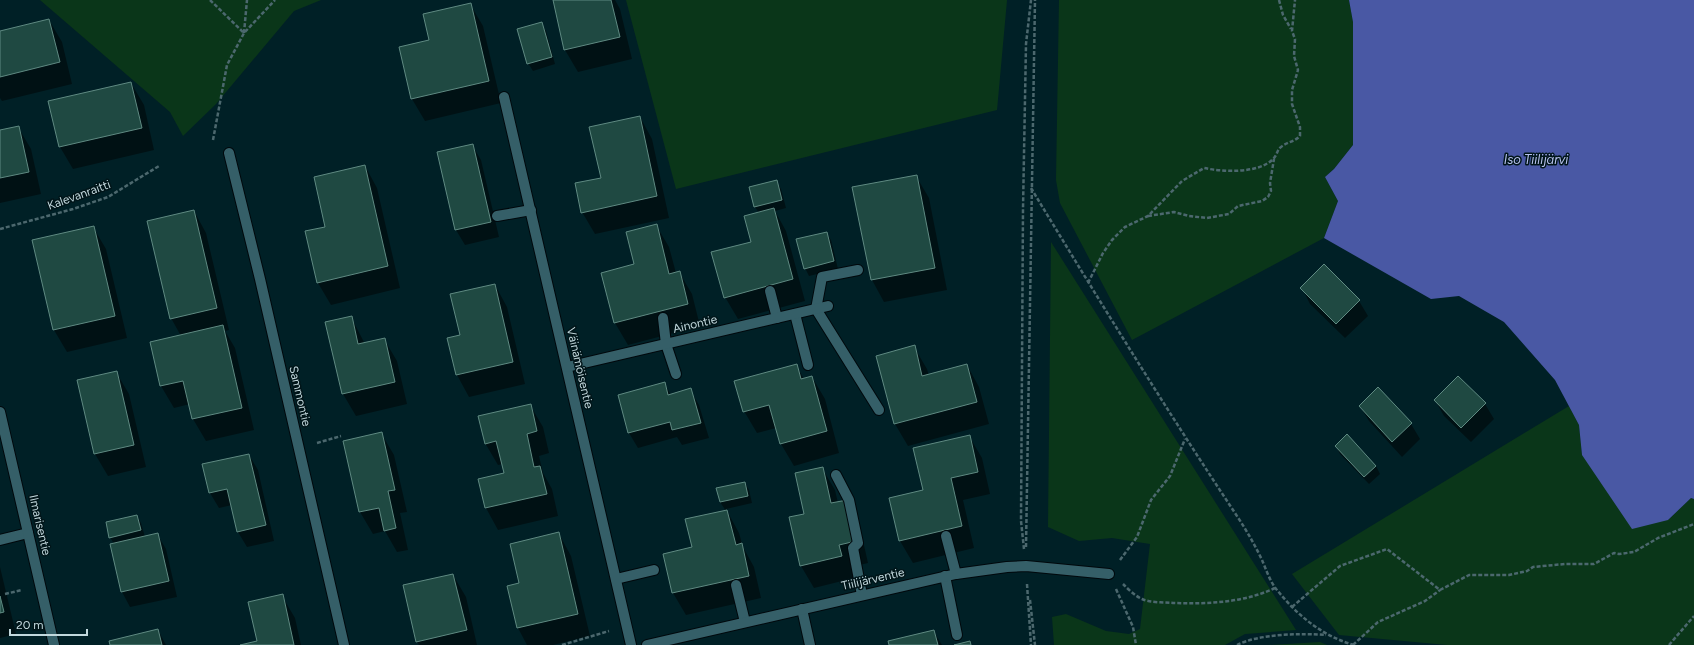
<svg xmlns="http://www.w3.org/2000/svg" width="1694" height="645" font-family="Figtree,sans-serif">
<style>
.green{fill:#0a3619}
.water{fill:#4958a4}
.shadow{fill:#0007}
.building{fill:#1f4942;stroke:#5f8a82}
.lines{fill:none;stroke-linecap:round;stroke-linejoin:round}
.service-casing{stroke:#00080c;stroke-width:12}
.minor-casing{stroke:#00080c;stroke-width:12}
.tertiary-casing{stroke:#00080c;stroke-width:12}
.path{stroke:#4c686e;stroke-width:2.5;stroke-dasharray:4 2;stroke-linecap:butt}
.service{stroke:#355f68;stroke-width:10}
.minor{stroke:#355f68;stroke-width:10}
.tertiary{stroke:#355f68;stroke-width:10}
.labels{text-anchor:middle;stroke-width:3;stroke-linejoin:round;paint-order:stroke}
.street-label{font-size:12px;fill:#c2d8dd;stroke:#011519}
.water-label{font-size:13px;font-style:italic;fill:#b6c1ec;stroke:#011519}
</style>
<rect width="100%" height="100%" fill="#002026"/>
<g class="green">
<polygon points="40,0 321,0 294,11 216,104 183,136 170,112"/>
<polygon points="626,0 1007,0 997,110 676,189"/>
<polygon points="1059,0 1349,0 1353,22 1353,145 1334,169 1325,177 1338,201 1324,238 1132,340 1060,203 1056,180"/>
<polygon points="1051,242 1296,630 1245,634 1225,645 1054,645 1052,617 1066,614 1106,631 1129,634 1140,629 1150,544 1112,538 1079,541 1048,527"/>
<polygon points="1569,406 1579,425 1582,455 1668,520 1691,498 1694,499 1694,645 1447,645 1339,635 1292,574"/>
<polygon points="1320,642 1327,645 1268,645"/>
</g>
<polygon class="water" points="1349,0 1694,0 1694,499 1691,498 1668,520 1632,529 1582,455 1579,425 1555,380 1504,322 1459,296 1431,299 1324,238 1338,201 1325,177 1334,169 1353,145 1353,22"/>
<g class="shadow">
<polygon points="554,0 615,0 620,9 632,59 578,72 565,50"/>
<polygon points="470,4 483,26 501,103 425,121 412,99"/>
<polygon points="49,20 62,42 72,84 2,101 0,98 0,32"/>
<polygon points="541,24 546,31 555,64 533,71 528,63"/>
<polygon points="131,83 144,105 154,150 73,169 60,147 49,102"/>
<polygon points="640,117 652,139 669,218 595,234 582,212"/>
<polygon points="18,127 31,149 41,194 0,203 0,131"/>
<polygon points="472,145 481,160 499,237 465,245 456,230 438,153"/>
<polygon points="365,166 377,188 400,288 331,305 318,283 326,227"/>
<polygon points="916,176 929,198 947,290 884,302 872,280 854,188"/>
<polygon points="776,181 781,189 786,208 775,211 786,231 805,301 738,319 725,297 752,242 759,213 755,207 750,188"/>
<polygon points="194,211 206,233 229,330 225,331 235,348 254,430 206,441 193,419 190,404 174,408 161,386 151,343 181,336 171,318"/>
<polygon points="656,225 669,247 676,273 679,272 692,294 700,326 628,345 615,323 602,273 635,265"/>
<polygon points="93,227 106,249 127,338 67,352 54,330 33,241"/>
<polygon points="826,233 831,240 838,269 809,276 805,268"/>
<polygon points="495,285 507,307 525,384 469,397 457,375 448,339 461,336"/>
<polygon points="1302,288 1359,301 1368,316 1345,338 1310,304"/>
<polygon points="351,317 365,344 384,339 397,361 407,404 356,416 343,394"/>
<polygon points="914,347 927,369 929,376 967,365 979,387 989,424 908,446 895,424 877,357"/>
<polygon points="796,365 804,379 812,377 825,399 839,453 794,466 781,444 776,428 757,433 744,411"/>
<polygon points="116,372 129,394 146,467 108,476 95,454 78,381"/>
<polygon points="664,383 671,395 690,390 699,405 709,438 682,445 677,437 638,448 629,433 619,396"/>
<polygon points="1378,389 1411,424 1420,439 1402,457 1369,421 1360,406"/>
<polygon points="1435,400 1485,404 1494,419 1471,442 1444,416"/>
<polygon points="530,405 543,427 549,453 539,456 543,473 552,489 558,516 498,530 486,508 479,480 505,474 503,464 498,465 485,443"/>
<polygon points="381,433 394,455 407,512 400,513 408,550 397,552 385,531 373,534 360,512 344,442"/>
<polygon points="969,436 982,458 990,494 963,500 974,548 913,563 900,541 924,491"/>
<polygon points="1336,446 1376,466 1380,474 1369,484 1340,454"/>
<polygon points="249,455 258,470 274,541 247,547 238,532 232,505 219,508 210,493"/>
<polygon points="822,468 835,490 838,503 846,501 859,523 868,563 851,567 854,578 814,588 801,566 805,514"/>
<polygon points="745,483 749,490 752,503 726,509 739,533 743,547 754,567 761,598 686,615 673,593 664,554 693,548 726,511 720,502 717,489"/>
<polygon points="137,516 141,523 145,537 157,534 166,549 177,597 130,607 122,592 111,545 114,544 110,537"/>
<polygon points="559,534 571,556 590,636 553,645 527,645 518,628 508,587 520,584"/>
<polygon points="0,567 16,634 0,638"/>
<polygon points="453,575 466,597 477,645 419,645 417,642"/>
<polygon points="282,596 295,618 301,645 244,645 258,642"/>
<polygon points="158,630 166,645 111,645"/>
<polygon points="934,632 942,645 890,645"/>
</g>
<g class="building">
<polygon points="553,0 611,0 620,37 564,50"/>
<polygon points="471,3 489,81 411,99 399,47 429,40 423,14"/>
<polygon points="49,19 60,62 0,77 0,31"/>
<polygon points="542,22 552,57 527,64 517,29"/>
<polygon points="131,82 142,128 59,147 48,101"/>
<polygon points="640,116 657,196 581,213 575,183 601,178 589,127"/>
<polygon points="19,126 29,172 0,178 0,130"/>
<polygon points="473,144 491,222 455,230 437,152"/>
<polygon points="365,165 388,266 317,283 305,231 325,227 314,177"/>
<polygon points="917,175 935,268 871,280 852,187"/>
<polygon points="777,180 782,200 754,207 749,187"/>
<polygon points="774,208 793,279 724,298 711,252 751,242 744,216"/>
<polygon points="194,210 217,308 170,319 147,221"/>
<polygon points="657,224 669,274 680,271 688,304 614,323 601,273 634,264 626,232"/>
<polygon points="94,226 115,316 53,330 32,240"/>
<polygon points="827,232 834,261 804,269 796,239"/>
<polygon points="1324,264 1360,300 1336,324 1300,288"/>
<polygon points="495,284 513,362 456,375 447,338 460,335 450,294"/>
<polygon points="352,316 358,344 385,338 395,382 342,394 325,322"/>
<polygon points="223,325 242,408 192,419 183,381 160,386 150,342"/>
<polygon points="915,345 922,376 967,364 977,402 894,424 876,356"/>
<polygon points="797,364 801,379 812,376 827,431 780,444 769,405 743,412 734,381"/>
<polygon points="117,371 134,445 94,454 77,380"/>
<polygon points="1458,376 1486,403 1461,428 1434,400"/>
<polygon points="665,382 668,395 691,388 701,423 672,430 670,422 628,433 618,395"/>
<polygon points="1378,387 1412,423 1392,442 1359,406"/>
<polygon points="531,404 537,431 527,434 534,467 540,466 547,494 485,508 478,479 504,473 496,441 485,444 478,416"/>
<polygon points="382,432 395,490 388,491 396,528 384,531 379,508 359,512 343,441"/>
<polygon points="1347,434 1376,466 1364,477 1335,446"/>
<polygon points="970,435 978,472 951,478 962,526 899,541 889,498 923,490 913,448"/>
<polygon points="249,454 266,525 237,532 227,489 209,493 202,464"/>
<polygon points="823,467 831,503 847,500 856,541 839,545 842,556 800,566 789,517 804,514 795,473"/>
<polygon points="745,482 748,496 720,502 716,488"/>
<polygon points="727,510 736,545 742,543 749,576 672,593 663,554 692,547 685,519"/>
<polygon points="137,515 141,530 109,538 106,522"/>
<polygon points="559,532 578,614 517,628 507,586 519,583 510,544"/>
<polygon points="158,533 169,581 121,592 110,544"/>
<polygon points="453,574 467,630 416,642 403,585"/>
<polygon points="283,594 294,645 240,645 257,641 248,602"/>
<polygon points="0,596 4,612 0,613"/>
<polygon points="158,629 162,645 110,645 109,641"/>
<polygon points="934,630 938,645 889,645 888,641"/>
<polygon points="970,641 971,645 954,645"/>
</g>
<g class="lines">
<defs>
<g id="service">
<polyline points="497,216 531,210"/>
<polyline points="858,270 822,277 816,309 879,410"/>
<polyline points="770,291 777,318"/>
<polyline points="795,314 808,365"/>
<polyline points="663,318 666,344 676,374"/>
<polyline points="836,475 849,500 858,543 853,548 862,595"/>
<polyline points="946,536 956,574"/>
<polyline points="0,540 28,533"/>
<polyline points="945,576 957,635"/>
<polyline points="616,579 654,570"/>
<polyline points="736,585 745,622"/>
</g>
<g id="minor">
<polyline points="504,97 631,645"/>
<polyline points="229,153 260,279 344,645"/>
<polyline points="567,367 828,306"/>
<polyline points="0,412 54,645"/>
<polyline points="802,609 810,645"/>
</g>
<polyline id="tertiary" points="647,645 956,574 1007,567 1026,566 1109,574"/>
</defs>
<use href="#service" class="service-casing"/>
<use href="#minor" class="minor-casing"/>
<use href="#tertiary" class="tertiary-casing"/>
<g class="path">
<polyline points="210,0 244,33"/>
<polyline points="1279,0 1283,15 1291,29"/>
<polyline points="244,33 247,0"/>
<polyline points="213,140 227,65 244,33 275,0"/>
<path d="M1031,188C1097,297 1164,406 1235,513C1245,528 1254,543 1262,560C1266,569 1270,582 1277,590C1297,615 1322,636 1354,645"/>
<polyline points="1148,216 1174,212 1189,216 1207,218 1229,214 1238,206 1262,201 1268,197 1271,191 1270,183 1274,159"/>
<polyline points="0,229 73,209 108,197 159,166"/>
<path d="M1088,283L1103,253L1112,240L1125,227L1148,216L1182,181L1204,168C1223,172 1260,174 1274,158C1277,155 1277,150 1281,147C1287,142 1294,142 1300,136V127L1292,104V90L1298,70L1294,56L1295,39L1292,31L1295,0"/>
<polyline points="317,443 341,436"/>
<polyline points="1026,547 1035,0"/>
<polyline points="1024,549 1021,521 1023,209 1026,44 1031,0"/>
<polyline points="1120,560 1137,537 1151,500 1170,476 1185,439"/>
<polyline points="1027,584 1031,645"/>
<path d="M1123,584C1128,589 1135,596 1142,599C1151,603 1163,602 1173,603C1208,604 1243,603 1275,588"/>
<polyline points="1116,589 1133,627 1136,645"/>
<polyline points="5,594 22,590"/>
<polyline points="1030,600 1035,645"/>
<polyline points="1292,607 1340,566 1387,549 1440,590 1469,575 1509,575 1527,571 1533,567 1565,564 1594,564 1614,553 1619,554 1634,552 1658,538 1694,524"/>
<polyline points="562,645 609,631"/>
<path d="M1237,645C1258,634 1302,633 1326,635"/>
<polyline points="1353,645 1378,622 1425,601 1440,590"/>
<polyline points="1669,645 1694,616"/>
</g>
<use href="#service" class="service"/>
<use href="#minor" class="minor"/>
<use href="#tertiary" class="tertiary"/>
</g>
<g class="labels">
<g class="street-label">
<text transform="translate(79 195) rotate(-20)" y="4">Kalevanraitti</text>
<text transform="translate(695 324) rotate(-13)" y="4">Ainontie</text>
<text transform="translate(580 368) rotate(77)" y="4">Väinämöisentie</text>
<text transform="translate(300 396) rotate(77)" y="4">Sammontie</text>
<text transform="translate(40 525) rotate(77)" y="4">Ilmarisentie</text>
<text transform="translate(873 579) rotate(-13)" y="4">Tiilijärventie</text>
</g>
<g class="water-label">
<text x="1536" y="164">Iso Tiilijärvi</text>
</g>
</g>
<path d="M10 629v6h77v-6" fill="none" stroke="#c2d8dd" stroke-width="2"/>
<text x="16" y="629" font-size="12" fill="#c2d8dd" stroke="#011519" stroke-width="3" paint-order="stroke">20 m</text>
</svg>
